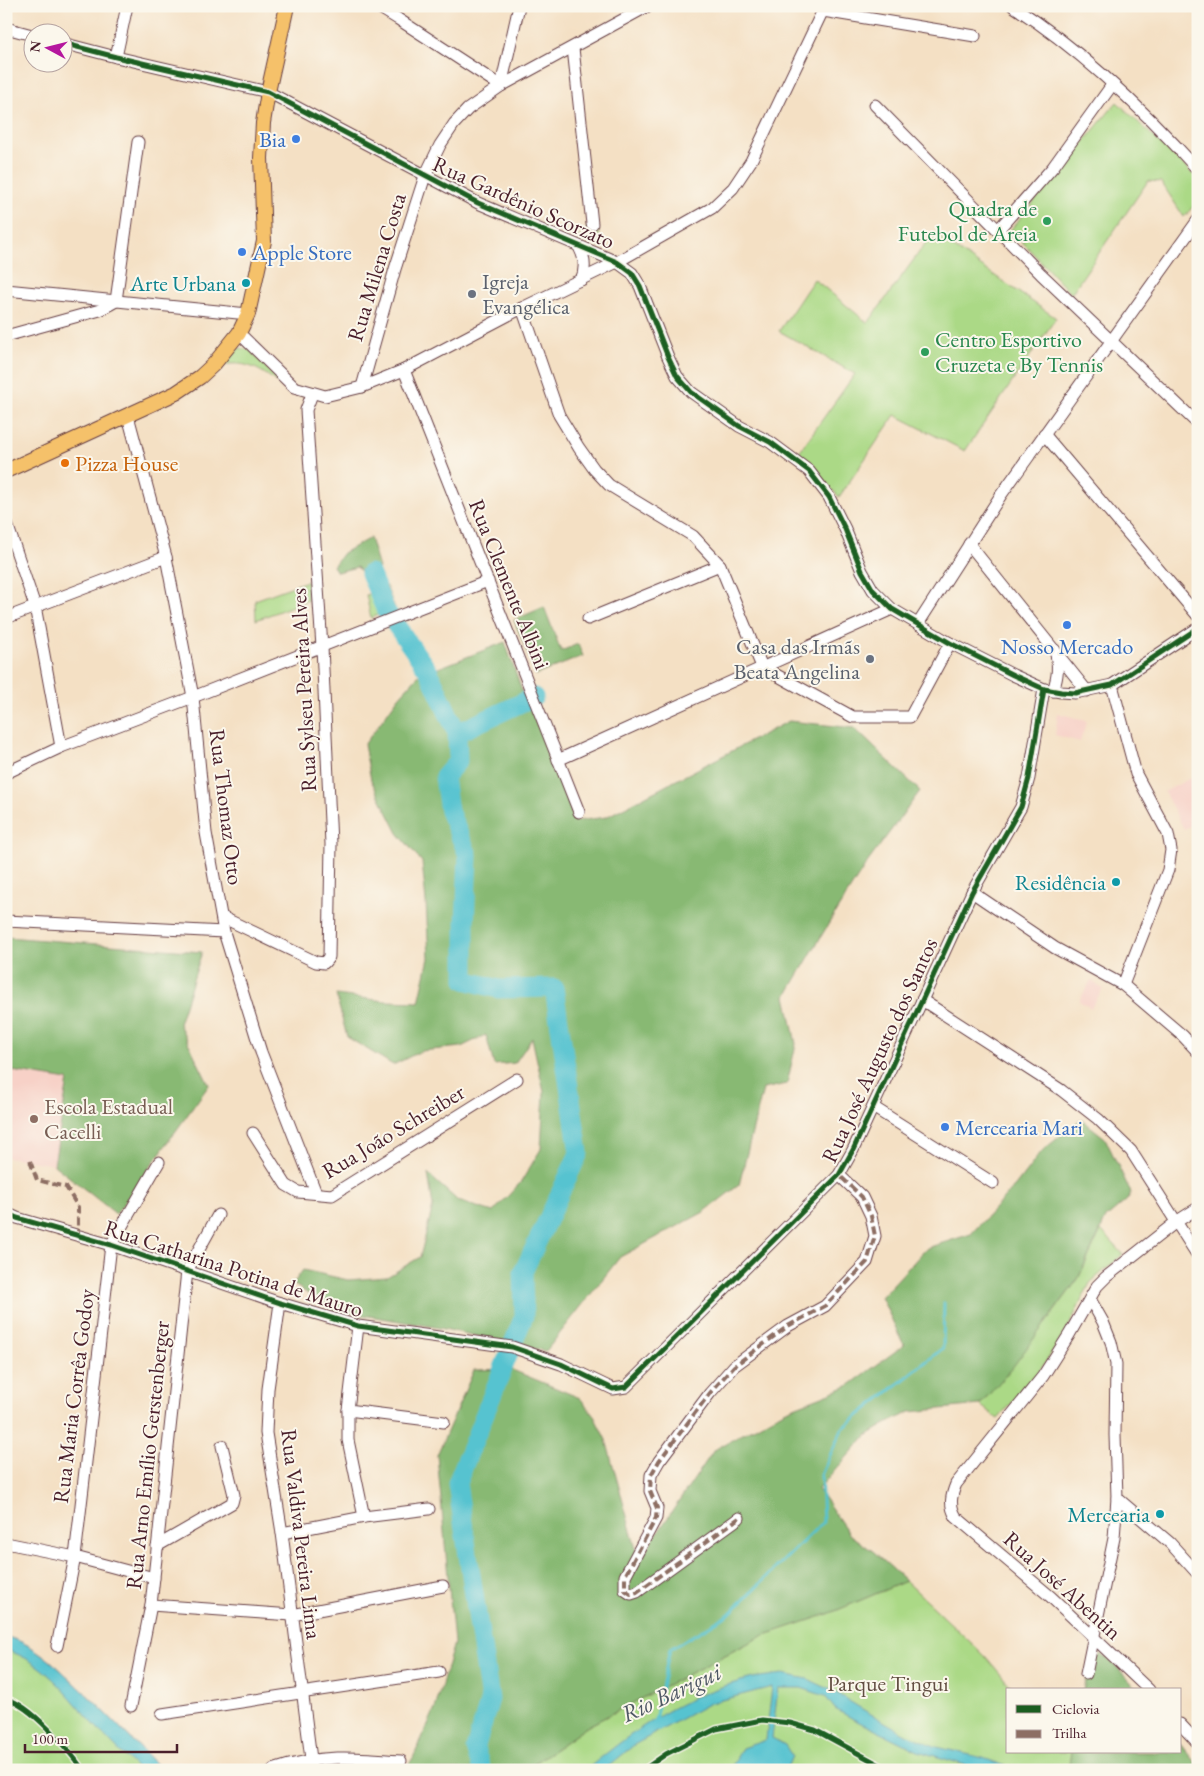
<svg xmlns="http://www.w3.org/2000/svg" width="1204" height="1776" font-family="'EB Garamond',serif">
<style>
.built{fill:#f7d1c7}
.green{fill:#abd986;stroke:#7a7c58}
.forest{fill:#88b973;stroke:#696c4f}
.water{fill:#57c3d0;stroke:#50717e}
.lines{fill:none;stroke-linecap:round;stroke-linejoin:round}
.stream{stroke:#57c3d0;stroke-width:3}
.river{stroke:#57c3d0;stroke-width:19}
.minor-casing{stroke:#643c42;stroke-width:13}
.major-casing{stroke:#643c42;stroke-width:16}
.minor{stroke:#fff;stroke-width:11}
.major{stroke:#f5c16b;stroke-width:14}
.quiet{stroke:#8d6e63;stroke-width:4;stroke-dasharray:8 4;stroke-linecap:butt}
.cycleway-casing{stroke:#fbf7ec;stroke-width:8}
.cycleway{stroke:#1b5e20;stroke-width:5}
.shop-dot{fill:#3f7fe0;stroke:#fbf7ec;stroke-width:2}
.leisure-dot{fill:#2e9e5b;stroke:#fbf7ec;stroke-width:2}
.culture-dot{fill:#0f9aa8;stroke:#fbf7ec;stroke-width:2}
.worship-dot{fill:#6b7280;stroke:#fbf7ec;stroke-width:2}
.food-dot{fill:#e8710a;stroke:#fbf7ec;stroke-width:2}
.education-dot{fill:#8d6e63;stroke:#fbf7ec;stroke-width:2}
.labels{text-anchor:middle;stroke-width:4;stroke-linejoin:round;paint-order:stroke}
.shop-label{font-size:22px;fill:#366cbe;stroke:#fbf7ec;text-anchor:start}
.street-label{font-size:22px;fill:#4a1f2b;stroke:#fbf7ec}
.leisure-label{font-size:22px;fill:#27864d;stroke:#fbf7ec;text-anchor:end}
.worship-label{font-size:22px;fill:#5b616d;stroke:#fbf7ec;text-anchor:start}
.culture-label{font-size:22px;fill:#0d838f;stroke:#fbf7ec;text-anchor:end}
.food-label{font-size:22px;fill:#c56008;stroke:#fbf7ec;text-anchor:start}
.education-label{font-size:22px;fill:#785e54;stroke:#fbf7ec;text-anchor:start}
.park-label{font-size:22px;fill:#624e42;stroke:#fbf7ec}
.water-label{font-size:24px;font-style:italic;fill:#4f5865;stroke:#fbf7ec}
</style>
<rect width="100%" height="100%" fill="#fbf7ec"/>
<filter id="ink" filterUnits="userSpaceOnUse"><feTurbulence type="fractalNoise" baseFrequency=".02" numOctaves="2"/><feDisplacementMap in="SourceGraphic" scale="10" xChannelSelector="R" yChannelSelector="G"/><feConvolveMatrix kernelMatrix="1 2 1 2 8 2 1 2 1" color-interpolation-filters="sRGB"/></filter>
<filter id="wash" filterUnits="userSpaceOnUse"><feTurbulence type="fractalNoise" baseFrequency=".0096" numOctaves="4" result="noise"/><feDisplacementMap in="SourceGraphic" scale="20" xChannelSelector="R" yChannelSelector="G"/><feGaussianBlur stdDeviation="1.12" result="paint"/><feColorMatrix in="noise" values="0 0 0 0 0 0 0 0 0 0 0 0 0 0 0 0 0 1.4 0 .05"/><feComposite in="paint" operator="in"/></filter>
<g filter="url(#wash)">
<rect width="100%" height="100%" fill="#f4e0c4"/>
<g class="built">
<polygon points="1058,713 1087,721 1080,742 1055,735"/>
<polygon points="1198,774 1198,822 1184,829 1164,792"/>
<polygon points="1091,980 1103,989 1091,1008 1079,1001"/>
<polygon points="6,1070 68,1080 54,1165 6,1157"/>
</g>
<g class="green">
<polygon points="1117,102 1198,179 1198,201 1184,217 1161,182 1148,181 1071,294 1012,231 1011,229"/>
<path d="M598,226C599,238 602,245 612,250L573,238L586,235L587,227Z"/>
<polygon points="933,233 1056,318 965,451 895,415 839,497 799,452 855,374 779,331 814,279 868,323"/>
<path d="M239,348L250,350L283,386C262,372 250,360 223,365Z"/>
<polygon points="307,581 308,600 256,620 255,600"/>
<polygon points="386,586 395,608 371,618 366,595"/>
<polygon points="1101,1230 1123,1254 1090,1283 1067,1330 1039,1372 998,1419 980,1405 1048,1320 1078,1279"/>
<polygon points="906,1581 985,1656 1014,1690 1008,1690 1008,1752 1072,1752 1069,1765 1075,1770 521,1770 538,1761 588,1726 762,1636 828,1614"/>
<path d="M6,1637C35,1643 58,1668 79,1687C107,1714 134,1741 161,1770H6Z"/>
</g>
<g class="forest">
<polygon points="370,538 379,568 365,576 357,567 337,572 333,566 343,553"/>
<polygon points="544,607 561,651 578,644 583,656 536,675 514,620"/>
<polygon points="505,642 523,694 544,734 577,821 606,817 789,721 854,728 920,791 867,863 829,923 786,996 796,1044 787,1084 763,1089 739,1185 704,1212 620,1257 546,1351 435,1327 333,1310 293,1284 303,1270 348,1280 387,1277 420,1257 433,1206 428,1174 458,1201 493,1212 521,1182 541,1149 544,1092 532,1038 515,1063 494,1065 486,1035 461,1047 421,1051 393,1065 347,1037 336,995 385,1001 419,1002 429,958 426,902 422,862 398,833 371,780 364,745 399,697 418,676"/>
<polygon points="6,937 202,952 179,1024 209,1085 116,1214 54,1165 68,1080 6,1070"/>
<polygon points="1081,1119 1105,1138 1131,1193 1127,1200 1106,1218 1078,1279 1012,1368 980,1405 910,1412 886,1424 866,1436 818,1489 850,1535 874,1552 906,1581 828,1614 762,1636 588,1726 538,1761 521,1770 405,1770 413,1758 435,1709 454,1643 437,1455 474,1370 510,1369 580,1398 593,1414 606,1440 639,1560 714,1450 784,1411 848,1386 904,1345 881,1297 927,1248 971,1234 1016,1185 1042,1151"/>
<path d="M1101,1654L1114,1664L1138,1690H1083C1086,1675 1090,1665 1101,1654Z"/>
<polygon points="1180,1744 1198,1766 1198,1770 1075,1770 1069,1765 1071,1752 1180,1752"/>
</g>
<g class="water">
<path d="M6,1637C35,1643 58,1668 79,1687C107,1714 134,1741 161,1770H139C122,1754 106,1738 90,1720C66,1693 43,1661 6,1650Z"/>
<path d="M783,1674L808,1679L833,1691L862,1709L906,1734L937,1747L983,1758L1017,1770H982L918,1751L855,1720L835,1709L825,1696L801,1688H778L772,1738L785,1745L792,1756L786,1770H730L742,1748L766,1740L772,1687L710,1703L634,1745L604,1770H586C635,1729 679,1698 741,1681C754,1677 769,1676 783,1674Z"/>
</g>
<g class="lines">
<polyline class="stream" points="655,1720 670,1649 728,1615 823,1522 821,1475 842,1429 943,1348 944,1303"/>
<g class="river">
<polyline points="370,573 386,611 429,672 457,733 458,761 444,777 449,811 468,855 465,924 465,980 499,989 554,988 579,1153 523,1272 524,1316 457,1483 490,1699 475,1749 482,1770"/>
<polyline points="457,733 534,697"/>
</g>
</g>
</g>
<g filter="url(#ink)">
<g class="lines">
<defs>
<g id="minor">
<polyline points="377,6 398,19 501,86 519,6"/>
<path d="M1013,6C1081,50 1144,110 1198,170"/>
<polyline points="823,11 975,36"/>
<polyline points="6,28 32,35"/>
<polyline points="62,43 116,57 268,92 478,203 617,262 632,273 640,286 668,357 677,376 691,392 739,426 770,442 809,471 829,497 845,529 862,571 873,590 892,609 950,643 1013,675 1044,689 1061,692 1075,693 1112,685 1198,628"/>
<polyline points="573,48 592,224"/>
<polyline points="116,57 127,6"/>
<polyline points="875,105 1041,274 1198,424"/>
<polyline points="998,230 1053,167 1112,85"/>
<path d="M579,247C585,258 586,269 581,280"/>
<polyline points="6,290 248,314"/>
<polyline points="522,308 559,415 579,448 594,469 609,485 693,536 720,565 762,667 853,717 910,717 950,643"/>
<polyline points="239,333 294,387 325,396 362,387 404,370 522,308 617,262 712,208 733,188 751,161 825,6"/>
<polyline points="6,336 100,310 116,301 138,142"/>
<polyline points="404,370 579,812"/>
<polyline points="362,387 395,269 425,176 440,145 454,124 468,109 501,86 648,6"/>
<polyline points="128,416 166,557 193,697 206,833 224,932 261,1052 316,1193"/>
<polyline points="1044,434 1198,616"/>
<polyline points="6,521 35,606 61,747"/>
<polyline points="969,544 1087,691"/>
<polyline points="6,618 166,557"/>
<polyline points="588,619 720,565"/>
<polyline points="918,624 1001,495 1198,220"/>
<polyline points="1112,685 1136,774 1168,834 1171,850 1168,870 1123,985"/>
<path d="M1053,691C1058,676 1059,666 1055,650"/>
<polyline points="558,760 892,609"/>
<polyline points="6,773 61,747 193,697 488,581"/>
<polyline points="972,892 1055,948 1123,985 1183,1036 1198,1052"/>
<polyline points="222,917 316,962 324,963 329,957 331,844 322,647 306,410 312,394"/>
<polyline points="6,921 224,932"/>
<polyline points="922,1000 1061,1090 1098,1119 1131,1151 1198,1256"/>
<polyline points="873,1107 993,1183"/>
<polyline points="253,1133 286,1185 298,1192 332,1195 517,1079"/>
<polyline points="6,1213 17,1218 111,1245 280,1303 358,1326 512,1347 561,1364 613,1389 626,1387 839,1175 853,1150 972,892 1021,807 1029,778 1044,689"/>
<polyline points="280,1303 268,1389 266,1433 282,1533 311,1759 310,1770"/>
<polyline points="358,1326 348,1410 348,1440 364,1517"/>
<polyline points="348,1410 444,1422"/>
<polyline points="1117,1498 1170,1543 1198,1574"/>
<polyline points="739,1518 637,1592 631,1594 625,1590 625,1576 656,1518 657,1508 650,1491 651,1475 659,1461 710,1393 734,1366 788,1326 825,1306 867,1262 875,1236 871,1216 862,1197 839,1175"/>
<polyline points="282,1533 364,1517 429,1509"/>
<polyline points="6,1543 75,1557 154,1578"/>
<polyline points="157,1546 232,1503 234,1495 222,1446"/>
<polyline points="151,1605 292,1615 443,1586"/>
<polyline points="57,1646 75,1557 111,1245 159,1162"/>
<polyline points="1086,1674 1114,1538 1117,1498 1115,1435 1116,1364 1111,1342 1103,1322 1090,1299"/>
<path d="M1149,1690L1051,1597L956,1517C949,1505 951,1496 956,1484L1043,1376L1069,1335L1097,1286L1106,1277L1176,1222L1198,1208"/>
<polyline points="131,1706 151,1605 187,1271 218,1215"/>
<polyline points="162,1714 439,1672"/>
<polyline points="1180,1724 1198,1743"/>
<path d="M273,1770C319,1754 354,1757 401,1761"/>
</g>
<polyline id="major" points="6,471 176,393 200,377 214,364 239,333 248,314 264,241 261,158 263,123 268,92 287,6"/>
</defs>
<use href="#minor" class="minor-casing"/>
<use href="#major" class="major-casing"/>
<use href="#minor" class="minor"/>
<use href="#major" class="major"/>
<g class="quiet">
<polyline points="30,1161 37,1180 66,1187 78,1207 78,1236"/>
<polyline points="739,1518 637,1592 631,1594 625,1590 625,1576 656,1518 657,1508 650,1491 651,1475 659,1461 710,1393 734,1366 788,1326 825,1306 867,1262 875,1236 871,1216 862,1197 839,1175"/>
</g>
<defs>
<g id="cycleway">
<polyline points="62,43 116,57 268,92 478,203 617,262 632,273 640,286 668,357 677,376 691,392 739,426 770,442 809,471 829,497 845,529 862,571 873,590 892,609 950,643 1013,675 1044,689 1061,692 1075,693 1112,685 1198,628"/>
<polyline points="6,1213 17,1218 111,1245 280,1303 358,1326 512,1347 561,1364 613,1389 626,1387 839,1175 853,1150 972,892 1021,807 1029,778 1044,689"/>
<path d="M6,1699C31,1705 68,1749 83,1770"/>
<polyline points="643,1770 666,1754 716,1729 762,1720 790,1723 815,1730 889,1770"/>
</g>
</defs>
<use href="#cycleway" class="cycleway-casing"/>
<use href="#cycleway" class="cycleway"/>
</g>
</g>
<g class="shop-dot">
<circle cx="296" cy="139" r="5"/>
<circle cx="242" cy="252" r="5"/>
<circle cx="1067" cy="625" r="5"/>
<circle cx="945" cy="1127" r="5"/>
</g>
<g class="leisure-dot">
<circle cx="1047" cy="221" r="5"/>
<circle cx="925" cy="352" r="5"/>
</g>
<g class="culture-dot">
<circle cx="246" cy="283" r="5"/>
<circle cx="1116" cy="882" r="5"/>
<circle cx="1160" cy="1514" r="5"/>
</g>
<g class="worship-dot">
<circle cx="472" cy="294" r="5"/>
<circle cx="870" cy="659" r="5"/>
</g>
<circle class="food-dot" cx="65" cy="463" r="5"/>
<circle class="education-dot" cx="34" cy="1119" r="5"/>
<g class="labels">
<g class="shop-label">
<text x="286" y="147" text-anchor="end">Bia</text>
<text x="252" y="260">Apple Store</text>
<text x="1067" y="654" text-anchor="middle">Nosso Mercado</text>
<text x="955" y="1135">Mercearia Mari</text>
</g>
<g class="street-label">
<text transform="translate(524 202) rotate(24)" y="8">Rua Gardênio Scorzato</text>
<text transform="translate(376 267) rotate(-73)" y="8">Rua Milena Costa</text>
<text transform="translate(510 584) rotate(68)" y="8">Rua Clemente Albini</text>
<text transform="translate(303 690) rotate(-93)" y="8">Rua Sylseu Pereira Alves</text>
<text transform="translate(227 807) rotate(83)" y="8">Rua Thomaz Otto</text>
<text transform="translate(879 1050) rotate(-65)" y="8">Rua José Augusto dos Santos</text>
<text transform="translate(393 1131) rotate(-31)" y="8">Rua João Schreiber</text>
<text transform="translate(234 1268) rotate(18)" y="8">Rua Catharina Potina de Mauro</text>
<text transform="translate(73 1396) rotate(-83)" y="8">Rua Maria Corrêa Godoy</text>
<text transform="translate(147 1455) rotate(-84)" y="8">Rua Arno Emílio Gerstenberger</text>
<text transform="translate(302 1534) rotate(83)" y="8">Rua Valdiva Pereira Lima</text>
<text transform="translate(1063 1585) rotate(42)" y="8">Rua José Abentin</text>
</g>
<g class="leisure-label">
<text x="1037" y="216">Quadra de<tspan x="1037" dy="25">Futebol de Areia</tspan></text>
<text x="935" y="347" text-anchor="start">Centro Esportivo<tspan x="935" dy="25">Cruzeta e By Tennis</tspan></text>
</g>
<g class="worship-label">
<text x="482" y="289">Igreja<tspan x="482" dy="25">Evangélica</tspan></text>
<text x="860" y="654" text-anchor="end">Casa das Irmãs<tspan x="860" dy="25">Beata Angelina</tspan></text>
</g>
<g class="culture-label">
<text x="236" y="291">Arte Urbana</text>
<text x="1106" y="890">Residência</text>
<text x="1150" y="1522">Mercearia</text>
</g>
<g class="food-label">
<text x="75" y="471">Pizza House</text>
</g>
<g class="education-label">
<text x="44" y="1114">Escola Estadual<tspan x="44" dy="25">Cacelli</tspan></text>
</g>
<g class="park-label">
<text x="888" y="1691">Parque Tingui</text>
</g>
<g class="water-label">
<text transform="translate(671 1693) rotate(-25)" y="8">Rio Barigui</text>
</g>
</g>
<rect width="1204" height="1776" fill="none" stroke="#fbf7ec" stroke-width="25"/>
<rect x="1006" y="1688" width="175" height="65" fill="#fbf7ec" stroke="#b4a19f"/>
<rect x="1016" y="1705" width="25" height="8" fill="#1b5e20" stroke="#b4a19f"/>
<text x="1052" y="1714" font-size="15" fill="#4a1f2b">Ciclovia</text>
<rect x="1016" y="1730" width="25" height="8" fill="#8d6e63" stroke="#b4a19f"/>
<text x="1052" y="1738" font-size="15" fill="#4a1f2b">Trilha</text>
<g transform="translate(48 48) rotate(277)"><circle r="24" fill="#fbf7ec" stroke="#b4a19f"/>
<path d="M0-4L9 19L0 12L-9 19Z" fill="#b5179e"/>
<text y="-8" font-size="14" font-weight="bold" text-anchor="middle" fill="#4a1f2b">N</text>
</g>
<path d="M25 1744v8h152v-8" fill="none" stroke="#4a1f2b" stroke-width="2.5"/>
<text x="32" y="1744" font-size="15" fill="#4a1f2b" stroke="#fbf7ec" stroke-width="4" paint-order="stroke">100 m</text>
</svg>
